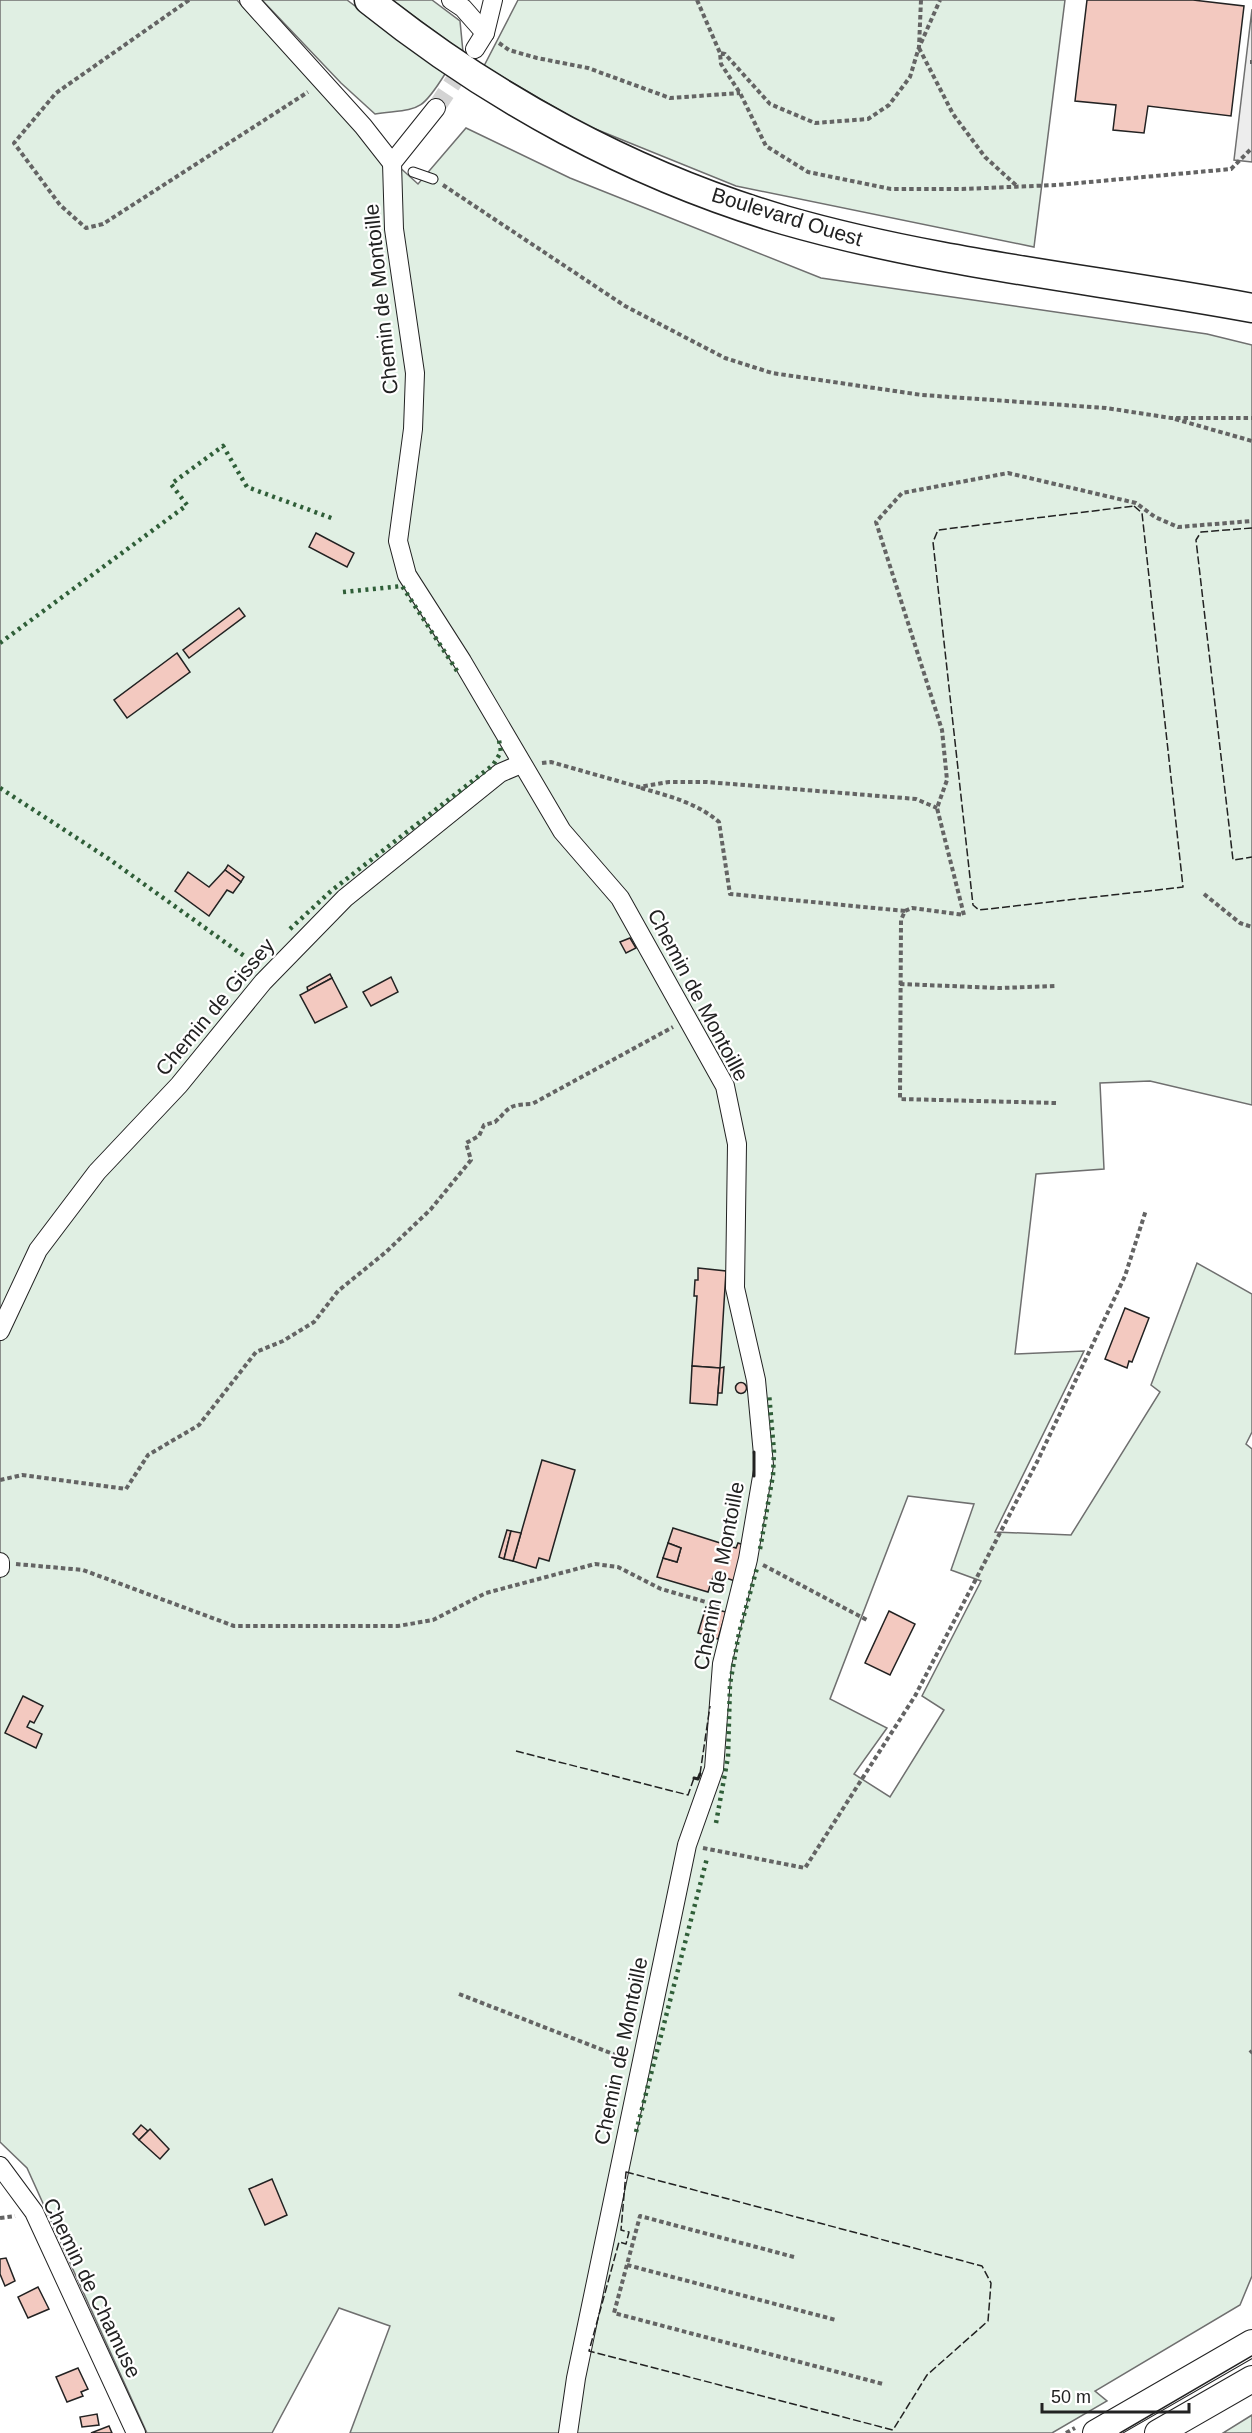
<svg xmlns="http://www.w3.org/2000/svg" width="1252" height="2433" font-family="Helvetica,sans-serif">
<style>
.green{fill:#e0efe3;stroke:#6f6f6f;stroke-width:1.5;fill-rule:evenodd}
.parking{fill:#ededed;stroke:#6f6f6f;stroke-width:1.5}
.building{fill:#f3c9c0;stroke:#222;stroke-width:1.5}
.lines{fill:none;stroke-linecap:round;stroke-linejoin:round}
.street-tunnel{stroke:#d3d3d3;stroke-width:18;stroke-dasharray:18 9;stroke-linecap:butt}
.lane-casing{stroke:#222;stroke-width:11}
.street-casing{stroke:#222;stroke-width:20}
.secondary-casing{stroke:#222;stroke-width:28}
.primary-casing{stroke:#222;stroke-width:31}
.path{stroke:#646464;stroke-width:4;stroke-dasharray:4.5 3;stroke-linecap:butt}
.lane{stroke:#fff;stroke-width:9}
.street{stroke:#fff;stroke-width:18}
.secondary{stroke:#fff;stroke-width:26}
.primary{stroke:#fff;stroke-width:28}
.tram{stroke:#222;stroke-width:1.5}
.hedge{stroke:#2f5e38;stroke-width:4.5;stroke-dasharray:3 4.5;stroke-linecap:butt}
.fence{stroke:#222;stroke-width:1.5;stroke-dasharray:8 3;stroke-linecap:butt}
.wall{stroke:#222;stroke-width:3}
.labels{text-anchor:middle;stroke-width:4.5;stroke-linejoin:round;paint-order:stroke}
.street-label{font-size:21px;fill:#222;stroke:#fff}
</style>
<rect width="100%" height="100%" fill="#fff"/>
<g class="green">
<path d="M0,0H237L340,113L418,184L466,128L570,178L821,278L1207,334L1252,345V1105L1150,1081L1100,1083L1104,1169L1036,1174L1015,1354L1084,1351L995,1532L1071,1535L1160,1392L1151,1385L1197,1263L1252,1294V1432L1246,1444L1252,1449V2276L1240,2305L1095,2391L1107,2401L1052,2433H350L390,2326L339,2308L272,2433H147L27,2168L0,2142ZM908,1496L974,1504L951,1570L981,1581L922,1696L944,1710L890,1797L854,1774L887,1728L830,1699Z"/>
<path d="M262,0H347L445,74C420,114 419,108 375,114L341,83Z"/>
<polygon points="392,0 432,0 460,21 463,52"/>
<polygon points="518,0 1065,0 1034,247 736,186 583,124 484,66"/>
<polygon points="1252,2415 1252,2433 1223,2433"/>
</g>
<polygon class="parking" points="1252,9 1252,162 1234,160"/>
<g class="building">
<polygon points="1087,0 1193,0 1244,6 1231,116 1148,106 1144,133 1113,130 1116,105 1075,101"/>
<polygon points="316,533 354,553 347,567 309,547"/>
<polygon points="239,608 245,616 189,658 183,650"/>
<polygon points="177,653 190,672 127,718 114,700"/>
<polygon points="228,865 244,877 241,882 225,870"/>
<polygon points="225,870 241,882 233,893 227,890 209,916 175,891 188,872 209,887"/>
<polygon points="630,938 636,948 626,953 620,942"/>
<polygon points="330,974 332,978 308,991 307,987"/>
<polygon points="391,977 398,992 371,1006 363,992"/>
<polygon points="332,978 347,1007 315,1023 300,995"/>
<polygon points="698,1268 726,1271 720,1368 692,1366 697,1296 694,1296 695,1280 698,1280"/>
<polygon points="1125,1308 1149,1318 1132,1362 1129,1361 1127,1368 1105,1359"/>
<polygon points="692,1366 720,1368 717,1405 690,1403"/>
<polygon points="724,1367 722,1393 718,1393 720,1368"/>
<circle cx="741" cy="1388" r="5.5"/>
<polygon points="542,1460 575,1470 549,1561 539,1558 536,1568 513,1561"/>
<polygon points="673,1528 736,1548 738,1543 744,1545 735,1581 714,1574 708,1592 657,1577 663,1558 677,1562 681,1548 668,1543"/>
<polygon points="507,1530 511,1531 504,1559 499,1557"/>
<polygon points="511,1531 521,1533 513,1561 504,1559"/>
<polygon points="668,1543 681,1548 677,1562 663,1558"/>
<polygon points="706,1607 726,1612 718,1639 698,1633"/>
<polygon points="889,1611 915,1624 890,1675 865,1663"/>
<polygon points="23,1696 43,1706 34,1723 30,1721 27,1727 42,1734 36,1748 5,1733"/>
<polygon points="141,2125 148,2131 139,2140 133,2134"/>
<polygon points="150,2129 169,2149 160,2159 139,2140"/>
<polygon points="272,2179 287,2215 265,2225 249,2189"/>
<polygon points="6,2258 15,2281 5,2286 0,2274 0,2259"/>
<polygon points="38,2287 49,2309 28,2318 18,2297"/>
<polygon points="78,2368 88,2389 81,2392 83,2396 67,2402 56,2377"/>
<polygon points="97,2414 99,2425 82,2427 80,2417"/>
<polygon points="109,2426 112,2433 91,2433"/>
</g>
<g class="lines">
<polyline class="street-tunnel" points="436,108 467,61"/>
<defs>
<polyline id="lane" points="413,172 433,179"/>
<g id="street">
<polyline points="249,0 363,126 392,163"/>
<polyline points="451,0 463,8 485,33"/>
<polyline points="475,49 485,33 493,0"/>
<polyline points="436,108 392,163 394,229 415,373 413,429 398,541 407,575 462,661 562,831 620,898 725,1086 737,1144 735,1288 756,1380 764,1465 748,1559 722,1664 714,1769 687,1845 576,2378 568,2433"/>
<polyline points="0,1331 38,1250 97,1172 179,1085 263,982 345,898 500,773 521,764"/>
<polyline points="0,1562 0,1568"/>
<polyline points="0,2166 34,2212 136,2433"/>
</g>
<g id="secondary">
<polyline points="1096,2433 1252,2343"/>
<polyline points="1158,2433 1252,2379"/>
</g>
<path id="primary" d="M369,0C491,98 634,176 784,220C937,264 1096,279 1252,308"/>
</defs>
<use href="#lane" class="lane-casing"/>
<use href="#street" class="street-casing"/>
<use href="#secondary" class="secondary-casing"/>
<use href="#primary" class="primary-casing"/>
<g class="path">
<polyline points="189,0 56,93 14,143 60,205 86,228 103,224 308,92"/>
<polyline points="697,0 720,53"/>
<polyline points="921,0 919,47 910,77 889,105 868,119 815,123 770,104 725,54 720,53 721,64 740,93 766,146 808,172 891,189 962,189 1057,185 1231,169 1252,148"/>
<polyline points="499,43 509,50 537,58 588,68 670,98 740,93"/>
<polyline points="921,43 940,0"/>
<polyline points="919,48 953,114 985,157 1018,187"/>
<polyline points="1250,62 1252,62"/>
<polyline points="443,185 625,306 725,358 772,373 922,395 1106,408 1171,418 1252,418"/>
<polyline points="1175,419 1252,441"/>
<polyline points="542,763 551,762 639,787 669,782 707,782 916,799 937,808"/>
<path d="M641,788C669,796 697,803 719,822L730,894L905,911"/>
<polyline points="1204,894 1240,923 1252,927"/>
<polyline points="900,984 999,988 1057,986"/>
<polyline points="1056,1103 900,1099 901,920 905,911 912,908 964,915 937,808 947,780 942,730 876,522 902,493 1008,473 1136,503 1155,517 1178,527 1252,521"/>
<path d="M0,1480L22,1475L126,1489L148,1455L199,1425L256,1352L283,1341L314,1322L338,1291L386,1252L431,1209L471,1160L466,1143L479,1136L484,1125L495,1122C511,1107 507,1105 532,1104L673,1027"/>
<polyline points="16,1564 83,1570 234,1626 398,1626 433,1620 486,1593 595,1564 618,1567 661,1589 720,1606"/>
<polyline points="763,1565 867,1620"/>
<polyline points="703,1848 805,1868 915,1696 1037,1462 1125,1276 1146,1210"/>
<polyline points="459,1994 626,2059"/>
<polyline points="1250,2053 1252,2051"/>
<polyline points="0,2218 15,2216"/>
<polyline points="794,2257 640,2216 614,2313 883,2384"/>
<polyline points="627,2265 836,2320"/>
<polyline points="1066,2433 1075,2428"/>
</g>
<use href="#lane" class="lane"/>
<use href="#street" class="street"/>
<use href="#secondary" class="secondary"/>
<use href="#primary" class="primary"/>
<polyline class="tram" points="1120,2433 1252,2356"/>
<g class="hedge">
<polyline points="343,592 402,586 459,674"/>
<polyline points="0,643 187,505 171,484 223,446 247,487 334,519"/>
<polyline points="0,788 109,859 247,958"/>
<polyline points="290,929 331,891 493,765 501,752 499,740"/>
<polyline points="760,1549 773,1475 774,1452 769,1393"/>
<polyline points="716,1823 728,1757 730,1684 739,1633 757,1568"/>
<polyline points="636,2132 707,1858"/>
</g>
<g class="fence">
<polygon points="1134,506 1142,513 1183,887 979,910 973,905 933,542 938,530"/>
<polyline points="1252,528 1201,532 1196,540 1233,860 1252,857"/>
<polyline points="516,1751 688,1795 694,1778"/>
<polyline points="700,1774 710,1706"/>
<polygon points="626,2172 982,2266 991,2283 988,2321 927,2375 893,2430 589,2351 619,2242 626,2244 629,2232 621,2230"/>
</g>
<g class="wall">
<polyline points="754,1476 754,1452"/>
<polyline points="694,1778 698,1779 700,1774"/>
</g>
</g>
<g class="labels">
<g class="street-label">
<text transform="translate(787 217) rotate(17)" y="7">Boulevard Ouest</text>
<text transform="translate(381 299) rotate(-96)" y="7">Chemin de Montoille</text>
<text transform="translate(698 995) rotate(62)" y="7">Chemin de Montoille</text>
<text transform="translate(215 1007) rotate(-50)" y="7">Chemin de Gissey</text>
<text transform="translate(719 1576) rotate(-79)" y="7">Chemin de Montoille</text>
<text transform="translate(621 2051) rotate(-78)" y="7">Chemin de Montoille</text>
<text transform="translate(92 2288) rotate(64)" y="7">Chemin de Chamuse</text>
</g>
</g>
<path d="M1042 2403v9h147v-9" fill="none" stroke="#222222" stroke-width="3"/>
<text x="1051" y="2403" font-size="18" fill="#222222" stroke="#ffffff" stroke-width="4.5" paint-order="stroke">50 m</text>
</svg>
